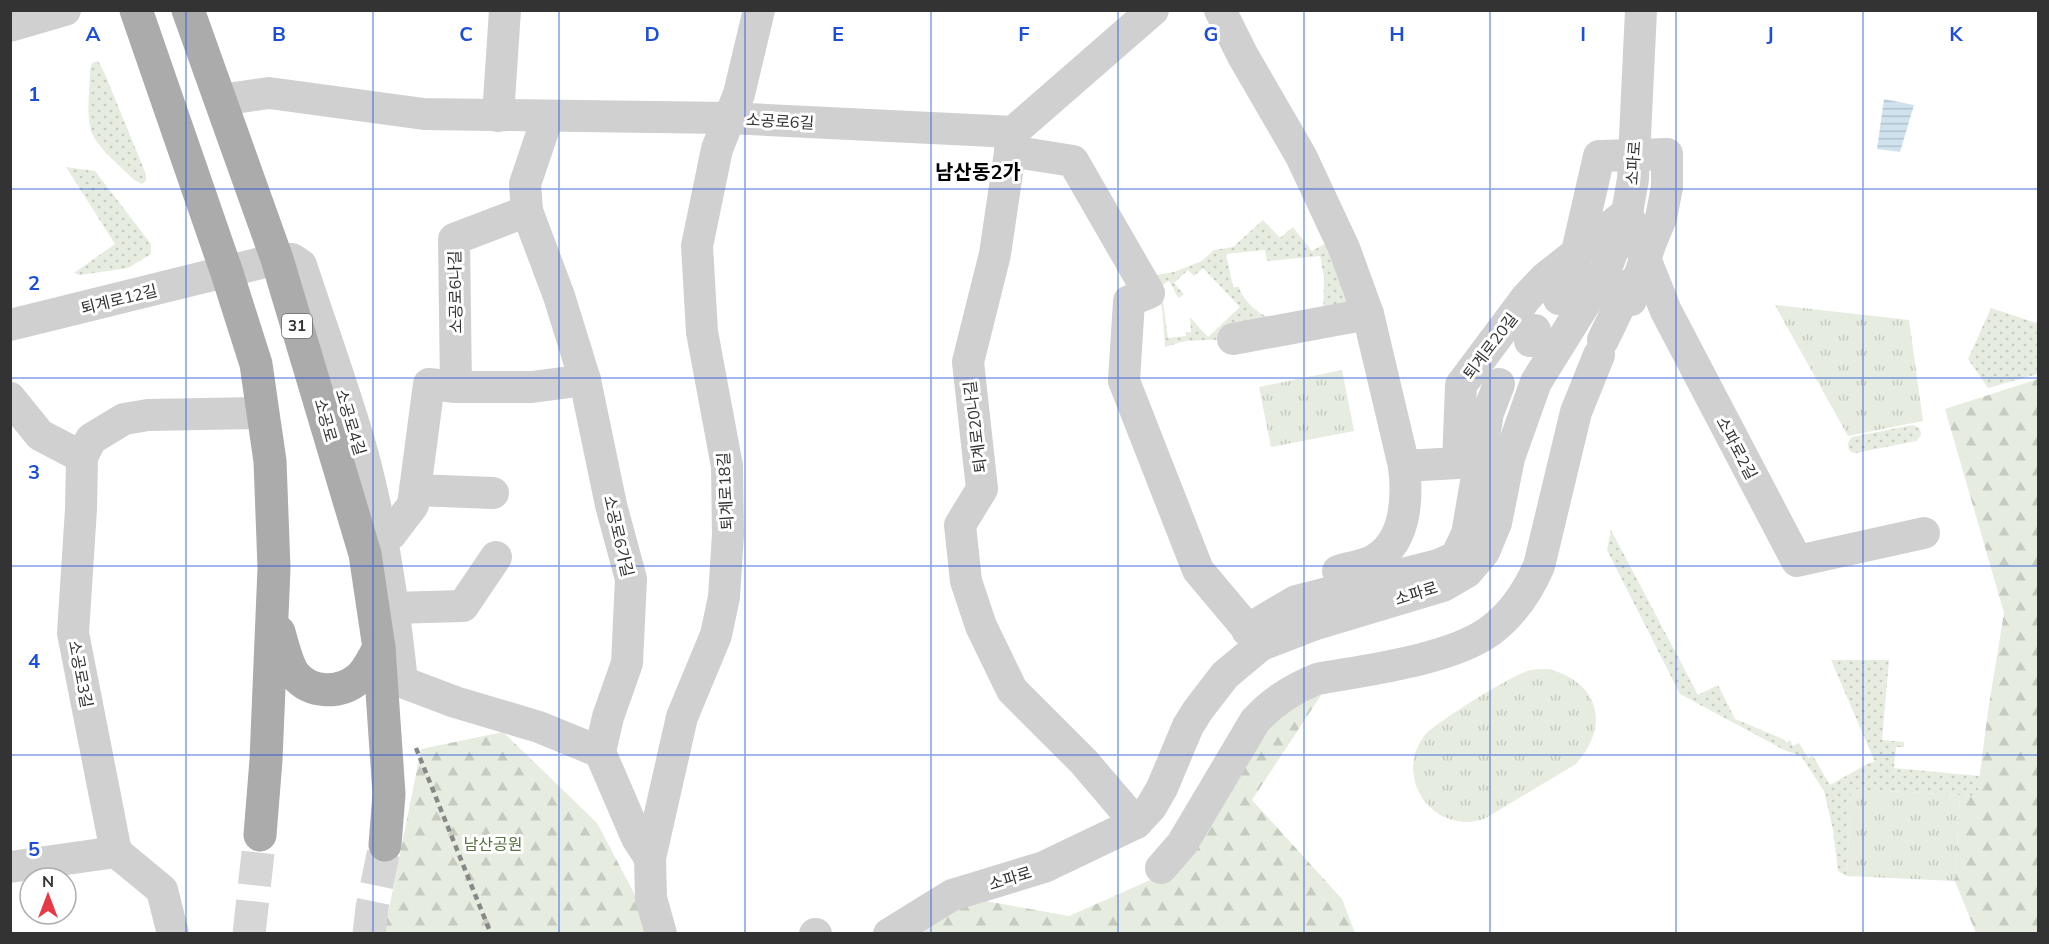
<svg xmlns="http://www.w3.org/2000/svg" width="2049" height="944" font-family="Mulish,'Noto Sans KR',sans-serif">
<style>
.grass{fill:url(#grass-tufts)}
.forest{fill:url(#forest-firs)}
.garden{fill:url(#garden-dots);fill-rule:evenodd}
.water{fill:url(#water-rules)}
.lines{fill:none;stroke-linecap:round;stroke-linejoin:round}
.major-tunnel{stroke:#d6d6d6;stroke-width:33;stroke-dasharray:33 16;stroke-linecap:butt}
.minor{stroke:#d0d0d0;stroke-width:32}
.major{stroke:#ababab;stroke-width:33}
.rail{stroke:#888;stroke-width:4.5;stroke-dasharray:6 4.5;stroke-linecap:butt}
.grid{fill:none;stroke:#1d4ed8;stroke-width:1.5;stroke-opacity:0.55}
.labels{text-anchor:middle;stroke-width:6;stroke-linejoin:round;paint-order:stroke}
.shield{fill:#fff;stroke:#707070;stroke-width:1.5}
.shield-label{font-size:15px;font-weight:bold;fill:#333}
.street-label{font-size:16px;fill:#333;stroke:#fff}
.park-label{font-size:16px;fill:#56703f;stroke:#fff}
.quarter-label{font-size:20px;font-weight:bold;fill:#000;stroke:#fff}
.grid-label{font-size:20px;text-anchor:middle;font-weight:bold;fill:#1d4ed8;stroke:#fff;stroke-width:6;stroke-linejoin:round;paint-order:stroke}
</style>
<defs>
<pattern id="grass-tufts" width="24" height="20" patternUnits="userSpaceOnUse" patternTransform="scale(1.5)"><rect width="24" height="20" fill="#e6ecdf"/><path d="M3 7l-1-3M5 7V3M7 7l1-3M15 17l-1-3M17 17v-4M19 17l1-3" fill="none" stroke="#c6cbc0"/></pattern>
<pattern id="forest-firs" width="22" height="20" patternUnits="userSpaceOnUse" patternTransform="scale(1.5)"><rect width="22" height="20" fill="#e6ecdf"/><path d="M5 1l3.5 6h-7zM16 11l3.5 6h-7z" fill="#c6cbc0"/></pattern>
<pattern id="garden-dots" width="8" height="8" patternUnits="userSpaceOnUse" patternTransform="scale(1.5)"><rect width="8" height="8" fill="#e6ecdf"/><path d="M2 2h.1M6 6h.1" fill="none" stroke="#c6cbc0" stroke-width="1.8" stroke-linecap="round"/></pattern>
<pattern id="water-rules" width="6" height="5" patternUnits="userSpaceOnUse" patternTransform="scale(1.5)"><rect width="6" height="5" fill="#cfe2ee"/><path d="M0 2.5h6" fill="none" stroke="#b2c2cd"/></pattern>
</defs>
<rect width="100%" height="100%" fill="#fff"/>
<g class="grass">
<polygon points="1775,305 1909,320 1923,421 1848,436"/>
<polygon points="1342,370 1354,431 1271,447 1259,387"/>
<path d="M1549,669C1600,683 1610,726 1576,764L1484,819C1479,820 1472,822 1466,822C1422,821 1397,770 1425,735C1435,723 1515,673 1531,670C1536,669 1543,669 1549,669Z"/>
<polygon points="1851,789 1960,795 1955,881 1847,876"/>
</g>
<g class="forest">
<polygon points="2038,379 2038,933 1976,933 1955,881 1960,795 1977,796 1988,711 2004,613 1945,409"/>
<polygon points="1327,686 1252,800 1342,899 1355,933 889,934 952,895 1069,916 1173,870 1262,727"/>
<polygon points="503,732 597,823 655,933 384,934 421,749"/>
</g>
<g class="garden">
<path d="M98,61L104,72L146,174V181L142,184L134,180C122,167 96,147 91,131C86,112 90,89 90,70L92,63Z"/>
<polygon points="66,167 95,171 151,244 151,254 128,268 80,275 74,273 115,244"/>
<path d="M1263,220L1280,238L1293,227L1312,251L1339,236L1368,314L1233,339L1185,341L1165,347L1162,307L1144,277L1174,272L1202,261L1214,250L1233,247ZM1265,250L1267,261L1320,256L1324,278L1323,314C1312,316 1290,323 1281,321C1263,318 1244,304 1239,287H1233L1226,254ZM1203,268L1240,307L1208,337L1190,317L1191,332H1186V336L1168,338L1163,302L1155,289L1169,281C1175,288 1174,293 1179,298L1184,294L1174,283L1188,270L1194,276Z"/>
<polygon points="1991,308 2036,323 2038,319 2038,374 1988,388 1968,359"/>
<path d="M1912,425C1918,426 1921,429 1921,435L1916,441L1856,453L1851,452C1847,447 1847,442 1852,437Z"/>
<polygon points="1611,530 1698,695 1718,685 1735,719 1783,739 1786,743 1790,740 1793,746 1799,743 1808,758 1813,756 1830,785 1869,763 1875,762 1831,660 1889,660 1882,740 1904,742 1904,747 1896,747 1894,768 1980,776 1977,796 1851,789 1847,876 1838,871 1833,830 1824,791 1801,756 1784,750 1680,694 1607,550"/>
</g>
<polygon class="water" points="1884,99 1914,105 1900,152 1877,149"/>
<g class="lines">
<g class="major-tunnel">
<polyline points="249,934 260,835"/>
<polyline points="369,934 372,908 385,845"/>
</g>
<g class="minor">
<polyline points="1220,10 1243,56 1301,156 1344,248 1368,314 1404,466 1458,463 1461,385 1526,298 1545,278 1627,213 1666,311 1797,561 1924,533"/>
<polyline points="10,26 65,10"/>
<polyline points="220,100 269,93 424,114 728,118 1013,132"/>
<polyline points="498,116 505,10"/>
<polyline points="548,116 525,184 527,211 559,296 585,380 611,505 631,579 627,663 608,717 600,752 637,838 650,858"/>
<polyline points="1010,151 1073,161 1149,293 1129,301 1124,381 1198,570 1261,645"/>
<polyline points="1559,299 1574,265 1599,156 1667,154 1667,187 1661,218 1651,242 1631,300"/>
<path d="M10,325L277,259H292L301,265C321,326 343,386 361,448C382,524 394,604 402,682L455,702L539,727L600,752"/>
<polyline points="1233,339 1368,314"/>
<polyline points="1603,340 1629,286 1638,279"/>
<polyline points="1530,341 1534,336 1535,330"/>
<polyline points="456,387 532,387 585,380"/>
<polyline points="10,398 40,435 82,457 81,509 73,633 116,852 10,867"/>
<polyline points="82,457 91,439 124,419 148,415 263,413"/>
<polyline points="415,490 493,493"/>
<polyline points="382,540 391,534 413,505 429,384 456,387 454,239 527,211"/>
<path d="M1338,571C1348,568 1360,566 1370,562C1406,546 1408,500 1404,466"/>
<polyline points="392,608 463,606 496,557"/>
<polyline points="1247,630 1296,601 1438,565 1452,559 1457,555 1467,534 1488,413 1499,384"/>
<polyline points="1136,823 1084,762 1012,690 981,626 966,581 960,525 982,489 968,362 995,254 1013,132 1153,10"/>
<polyline points="116,852 162,890 173,934"/>
<path d="M1161,868L1182,844L1255,721C1273,701 1292,689 1317,679C1366,670 1450,660 1490,631C1513,614 1528,591 1539,566L1576,412L1599,355"/>
<polyline points="661,934 651,898 650,858 682,717 716,635 724,597 728,534 727,466 702,332 697,246 717,149 739,94 759,10"/>
<polyline points="815,934 816,934"/>
<polyline points="889,934 952,895 1044,867 1136,823 1151,807 1162,788 1188,726 1198,710 1225,675 1261,645 1313,625 1443,586 1467,572 1484,552 1496,523 1509,458 1536,382 1605,271 1627,213 1633,179 1641,10"/>
</g>
<g class="major">
<polyline points="136,10 227,273 256,364 263,413 270,461 274,568 266,760 260,835"/>
<polyline points="188,10 277,259 365,554 379,648 389,794 385,845"/>
<path d="M279,632C282,643 288,667 295,675C311,694 340,694 358,679C367,672 373,658 379,648"/>
</g>
<polyline class="rail" points="416,748 491,934"/>
</g>
<path class="grid" d="M186,10V934M373,10V934M559,10V934M745,10V934M931,10V934M1118,10V934M1304,10V934M1490,10V934M1676,10V934M1863,10V934M10,189H2038M10,378H2038M10,566H2038M10,755H2038"/>
<g class="labels">
<rect class="shield" x="282" y="314" width="30" height="24" rx="4.5"/>
<g class="shield-label">
<text x="297" y="331">31</text>
</g>
<g class="street-label">
<text transform="translate(780 121) rotate(3)" y="6">소공로6길</text>
<text transform="translate(1633 163) rotate(-86)" y="6">소파로</text>
<text transform="translate(455 292) rotate(-91)" y="6">소공로6나길</text>
<text transform="translate(119 299) rotate(-14)" y="6">퇴계로12길</text>
<text transform="translate(1490 346) rotate(-53)" y="6">퇴계로20길</text>
<text transform="translate(326 420) rotate(74)" y="6">소공로</text>
<text transform="translate(351 422) rotate(73)" y="6">소공로4길</text>
<text transform="translate(975 427) rotate(-97)" y="6">퇴계로20나길</text>
<text transform="translate(1737 448) rotate(62)" y="6">소파로2길</text>
<text transform="translate(725 491) rotate(-93)" y="6">퇴계로18길</text>
<text transform="translate(619 536) rotate(77)" y="6">소공로6가길</text>
<text transform="translate(1416 593) rotate(-17)" y="6">소파로</text>
<text transform="translate(81 674) rotate(79)" y="6">소공로3길</text>
<text transform="translate(1010 878) rotate(-17)" y="6">소파로</text>
</g>
<g class="park-label">
<text x="493" y="850">남산공원</text>
</g>
<g class="quarter-label">
<text x="978" y="179">남산동2가</text>
</g>
</g>
<g class="grid-label">
<text x="93" y="41">A</text>
<text x="279" y="41">B</text>
<text x="466" y="41">C</text>
<text x="652" y="41">D</text>
<text x="838" y="41">E</text>
<text x="1024" y="41">F</text>
<text x="1211" y="41">G</text>
<text x="1397" y="41">H</text>
<text x="1583" y="41">I</text>
<text x="1770" y="41">J</text>
<text x="1956" y="41">K</text>
<text x="34" y="101">1</text>
<text x="34" y="290">2</text>
<text x="34" y="479">3</text>
<text x="34" y="668">4</text>
<text x="34" y="856">5</text>
</g>
<rect width="2049" height="944" fill="none" stroke="#333333" stroke-width="24"/>
<g transform="translate(48 896)"><circle r="28" fill="#ffffff" stroke="#adadad" stroke-width="1.5"/>
<path d="M0-4.5L10 22L0 15L-10 22Z" fill="#e63946"/>
<text y="-9" font-size="16" font-weight="bold" text-anchor="middle" fill="#333333">N</text>
</g>
</svg>
